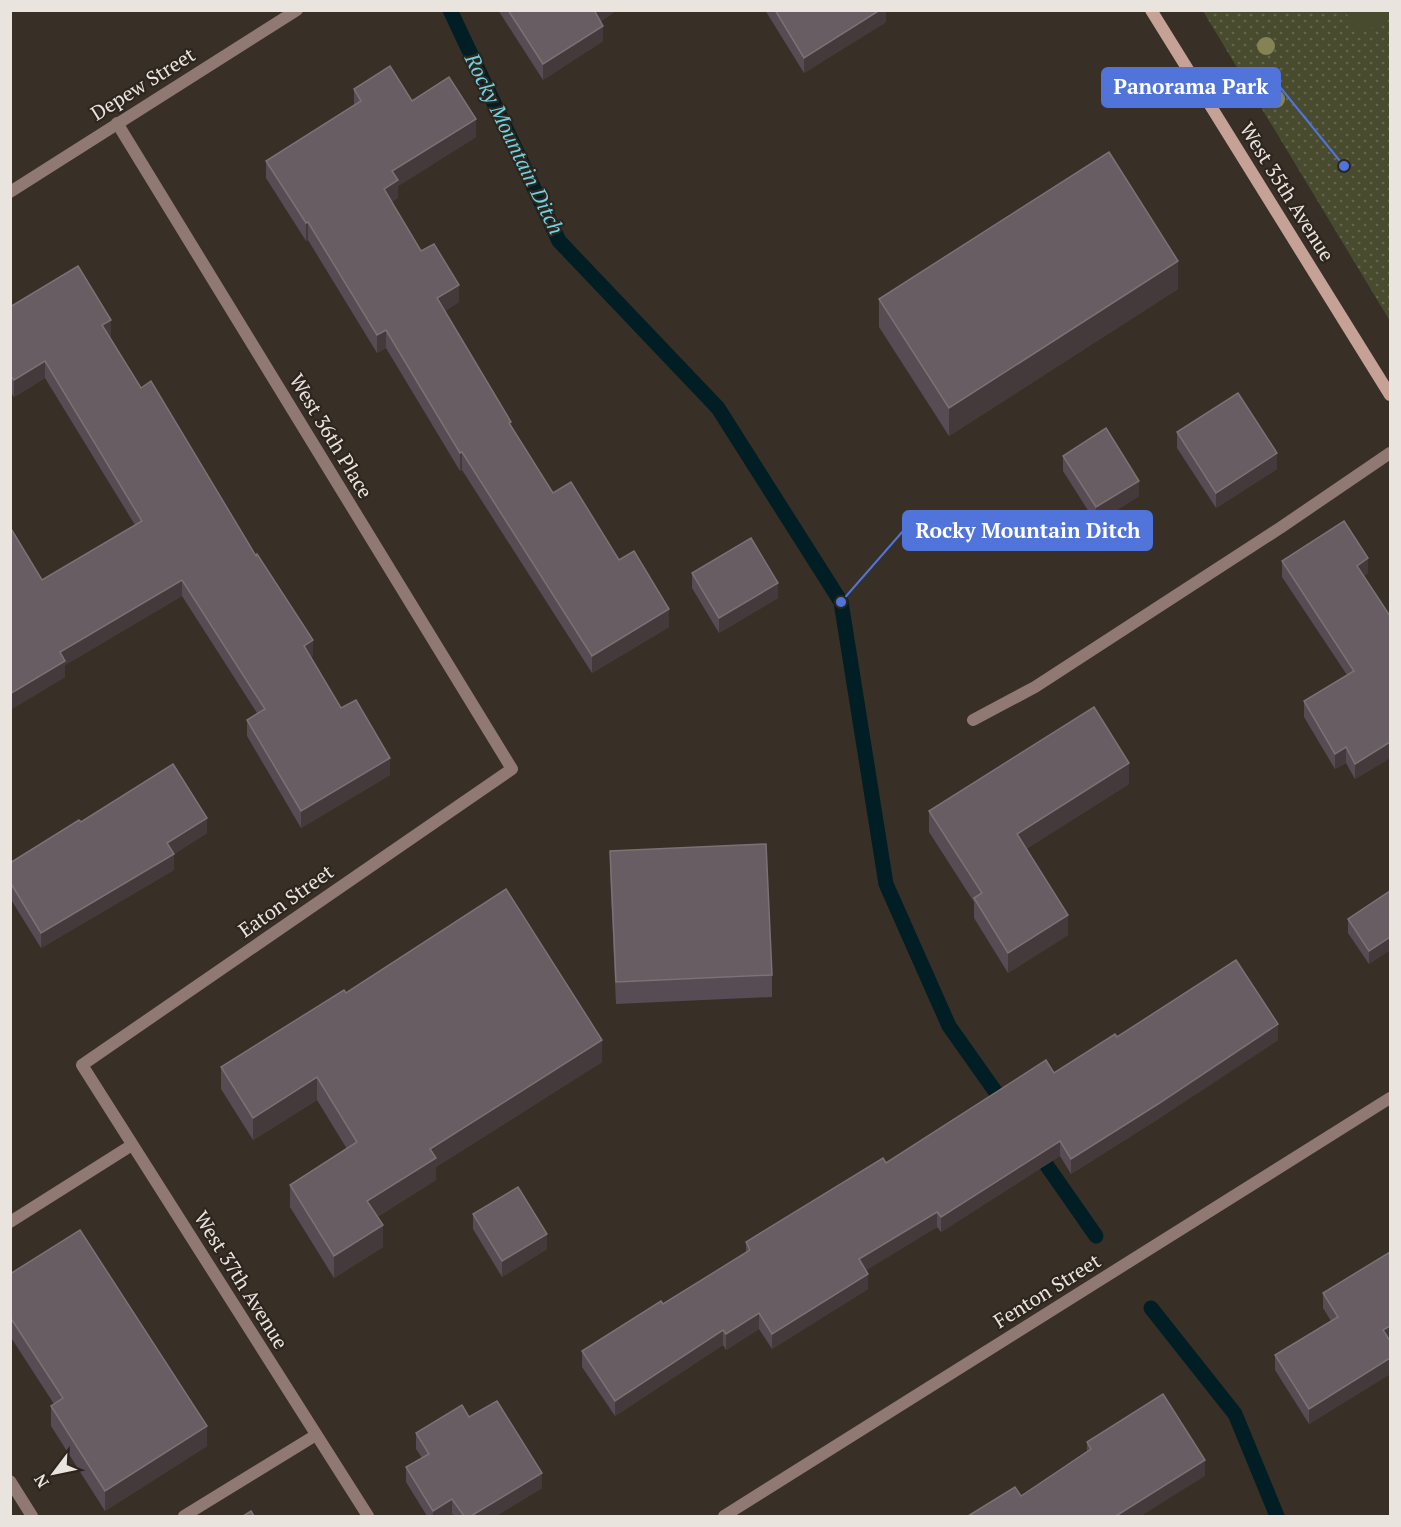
<svg xmlns="http://www.w3.org/2000/svg" width="1401" height="1527" font-family="'PT Serif',serif">
<style>
.park{fill:url(#park-dots)}
.garden{fill:#494b2e}
.lines{fill:none;stroke-linecap:round;stroke-linejoin:round}
.stream{stroke:#001e23;stroke-width:15}
.lane{stroke:#8f7972;stroke-width:12}
.street{stroke:#8f7972;stroke-width:12}
.secondary{stroke:#c5a196;stroke-width:12}
.tree{fill:#858356}
.wall{fill:#574c53}
.shaded-wall{fill:#443a3b}
.building{fill:#675d62;stroke:#7b7275;stroke-width:1.5}
.labels{text-anchor:middle;stroke-width:4.5;stroke-linejoin:round;paint-order:stroke}
.street-label{font-size:20px;fill:#eae4df;stroke:#2e251e}
.water-label{font-size:21px;font-style:italic;fill:#6dd3e3;stroke:#2e251e}
.leader{fill:none;stroke:#5074da;stroke-width:2}
.callout-dot{fill:#5074da;stroke:#2e251e;stroke-width:2}
.callout{fill:#5074da;stroke:#5074da;stroke-width:2}
.callout-label{font-size:21px;text-anchor:middle;font-weight:bold;fill:#fff}
</style>
<defs>
<pattern id="park-dots" width="8" height="8" patternUnits="userSpaceOnUse" patternTransform="scale(1.5)"><rect width="8" height="8" fill="#494b2e"/><path d="M2 2h.1M6 6h.1" fill="none" stroke="#63654c" stroke-width="1.8" stroke-linecap="round"/></pattern>
</defs>
<rect width="100%" height="100%" fill="#382f27"/>
<polygon class="park" points="1203,11 1390,11 1390,321"/>
<polygon class="garden" points="1345,11 1390,11 1390,16 1360,35"/>
<g class="lines">
<g class="stream">
<polyline points="450,10 559,241 718,408 841,602 886,884 949,1026 1007,1108"/>
<polyline points="1036,1150 1096,1236"/>
<polyline points="1151,1308 1235,1414 1277,1516"/>
</g>
<g class="lane">
<polyline points="973,720 1035,687 1280,528 1390,453"/>
<polyline points="10,1481 32,1516"/>
<polyline points="184,1516 316,1435"/>
</g>
<g class="street">
<polyline points="117,123 512,769 82,1065 368,1516"/>
<polyline points="10,192 297,10"/>
<polyline points="10,1222 132,1145"/>
<polyline points="724,1516 1390,1098"/>
</g>
<polyline class="secondary" points="1151,10 1390,395"/>
</g>
<g class="tree">
<circle cx="1266" cy="46" r="9"/>
<circle cx="1276" cy="99" r="9"/>
</g>
<g class="wall">
<polygon points="498,10 617,10 600,22 603,41 543,80"/>
<polygon points="765,10 886,10 886,22 804,73"/>
<polygon points="354,89 412,101 476,137 398,186 398,198 391,202 421,251 459,302 445,311 511,425 553,493 619,560 669,627 592,673 462,470 460,471 386,348 377,353 308,240 306,241 266,178 266,161 354,105"/>
<polygon points="1178,289 949,436 879,327 879,299"/>
<polygon points="10,307 111,337 110,337 141,388 313,656 311,657 341,708 390,775 301,828 247,736 247,720 257,713 182,596 65,665 65,677 10,710 10,527 42,580 135,525 45,378 14,397 10,391"/>
<polygon points="1177,432 1277,469 1216,508 1177,448"/>
<polygon points="1063,456 1139,496 1096,523 1063,471"/>
<polygon points="1282,561 1368,573 1364,576 1390,616 1390,758 1355,779 1346,763 1335,769 1304,717 1304,701 1347,675 1282,577"/>
<polygon points="692,573 778,598 719,633 692,588"/>
<polygon points="1129,784 1026,849 1068,935 1008,973 974,918 974,902 929,832 929,811"/>
<polygon points="81,822 207,833 174,854 174,870 41,948 10,898 10,863"/>
<polygon points="610,851 772,975 772,997 616,1004 610,873"/>
<polygon points="1390,891 1390,950 1369,964 1348,933 1348,919"/>
<polygon points="346,993 602,1062 436,1167 436,1180 377,1217 383,1247 334,1278 290,1207 290,1185 347,1149 317,1100 253,1140 221,1089 221,1067"/>
<polygon points="1117,1037 1278,1040 1158,1119 1071,1174 1060,1156 941,1232 937,1227 866,1270 868,1289 772,1349 759,1329 726,1350 723,1345 615,1416 582,1367 582,1351 663,1304 746,1253 746,1242 886,1163 1054,1073"/>
<polygon points="473,1214 547,1249 502,1277 473,1229"/>
<polygon points="1390,1252 1390,1374 1309,1424 1275,1370 1275,1355 1331,1321 1323,1308 1323,1293"/>
<polygon points="10,1274 207,1446 105,1511 51,1426 51,1406 54,1404 10,1336"/>
<polygon points="469,1417 542,1488 496,1516 454,1516 452,1514 448,1516 427,1516 406,1482 406,1467 422,1458 416,1449 416,1433"/>
<polygon points="1087,1442 1205,1476 1021,1496 1087,1451"/>
</g>
<g class="shaded-wall">
<polygon points="594,10 617,10 594,26"/>
<polygon points="880,10 886,10 886,22 804,73 804,58"/>
<polygon points="603,26 603,41 543,80 543,64"/>
<polygon points="476,119 476,137 398,186 398,198 384,207 384,189 392,171"/>
<polygon points="308,222 308,240 306,241 306,223"/>
<polygon points="1178,261 1178,289 949,436 949,408"/>
<polygon points="459,285 459,302 437,316 437,298"/>
<polygon points="111,320 111,337 102,342 102,325"/>
<polygon points="386,330 386,348 377,353 377,335"/>
<polygon points="45,361 45,378 14,397 14,380"/>
<polygon points="462,452 462,470 460,471 460,453"/>
<polygon points="1277,453 1277,469 1216,508 1216,493"/>
<polygon points="1139,481 1139,496 1096,523 1096,507"/>
<polygon points="1368,558 1368,573 1357,581 1357,566"/>
<polygon points="182,580 182,596 65,665 65,677 10,710 10,694 60,652"/>
<polygon points="778,583 778,598 719,633 719,618"/>
<polygon points="669,609 669,627 592,673 592,656"/>
<polygon points="313,640 313,656 304,662 304,646"/>
<polygon points="1390,742 1390,758 1355,779 1355,764"/>
<polygon points="1346,747 1346,763 1335,769 1335,754"/>
<polygon points="390,758 390,775 301,828 301,811"/>
<polygon points="1129,763 1129,784 1017,855 1017,834"/>
<polygon points="207,818 207,833 167,858 167,843"/>
<polygon points="174,854 174,870 41,948 41,933"/>
<polygon points="1068,915 1068,935 1008,973 1008,953"/>
<polygon points="1390,937 1390,950 1369,964 1369,951"/>
<polygon points="1278,1024 1278,1040 1158,1119 1071,1174 1071,1159"/>
<polygon points="602,1040 602,1062 436,1167 436,1180 367,1223 367,1201 430,1149"/>
<polygon points="317,1077 317,1100 253,1140 253,1118"/>
<polygon points="1060,1141 1060,1156 941,1232 941,1217"/>
<polygon points="937,1212 937,1227 859,1275 859,1259"/>
<polygon points="383,1225 383,1247 334,1278 334,1256"/>
<polygon points="547,1234 547,1249 502,1277 502,1261"/>
<polygon points="868,1274 868,1289 772,1349 772,1334"/>
<polygon points="759,1313 759,1329 726,1350 726,1334"/>
<polygon points="1390,1326 1390,1341 1383,1330"/>
<polygon points="723,1330 723,1345 615,1416 615,1401"/>
<polygon points="1390,1358 1390,1374 1309,1424 1309,1409"/>
<polygon points="207,1426 207,1446 105,1511 105,1491"/>
<polygon points="1205,1460 1205,1476 1141,1516 1116,1516"/>
<polygon points="542,1473 542,1488 496,1516 471,1516"/>
<polygon points="452,1499 452,1514 448,1516 433,1516 433,1511"/>
</g>
<g class="building">
<polygon points="508,10 594,10 603,26 543,64"/>
<polygon points="775,10 880,10 804,58"/>
<polygon points="390,66 412,101 449,77 476,119 392,171 398,180 384,189 421,251 434,244 459,285 437,298 511,422 509,423 553,493 571,482 619,560 634,551 669,609 592,656 462,452 460,453 386,330 377,335 308,222 306,223 266,161 361,101 354,89"/>
<polygon points="1109,152 1178,261 949,408 879,299"/>
<polygon points="78,266 111,320 102,325 141,388 151,381 256,556 257,554 313,640 304,646 341,708 356,700 390,758 301,811 247,720 265,709 182,580 60,652 65,661 10,694 10,527 42,580 142,521 45,361 14,380 10,375 10,307"/>
<polygon points="1238,393 1277,453 1216,493 1177,432"/>
<polygon points="1106,428 1139,481 1096,507 1063,456"/>
<polygon points="1344,521 1368,558 1357,566 1390,616 1390,742 1355,764 1346,747 1335,754 1304,701 1354,671 1282,561"/>
<polygon points="751,538 778,583 719,618 692,573"/>
<polygon points="1094,707 1129,763 1017,834 1068,915 1008,953 974,898 982,893 929,811"/>
<polygon points="173,764 207,818 167,843 174,854 41,933 10,882 10,863 79,820 81,822"/>
<polygon points="766,844 772,975 616,982 610,851"/>
<polygon points="506,889 602,1040 430,1149 436,1158 367,1201 383,1225 334,1256 290,1185 357,1142 317,1077 253,1118 221,1067 344,990 346,993"/>
<polygon points="1390,891 1390,937 1369,951 1348,919"/>
<polygon points="1236,960 1278,1024 1158,1104 1071,1159 1060,1141 941,1217 937,1212 859,1259 868,1274 772,1334 759,1313 726,1334 723,1330 615,1401 582,1351 661,1301 663,1304 750,1250 746,1242 883,1158 886,1163 1046,1060 1054,1073 1115,1034 1117,1037"/>
<polygon points="518,1187 547,1234 502,1261 473,1214"/>
<polygon points="80,1230 207,1426 105,1491 51,1406 63,1398 10,1317 10,1274"/>
<polygon points="1390,1252 1390,1326 1383,1330 1390,1341 1390,1358 1309,1409 1275,1355 1338,1317 1323,1293"/>
<polygon points="1163,1394 1205,1460 1116,1516 968,1516 1015,1487 1021,1496 1091,1449 1087,1442"/>
<polygon points="497,1401 542,1473 471,1516 464,1516 452,1499 433,1511 406,1467 429,1454 416,1433 462,1405 469,1417"/>
<polygon points="251,1511 254,1516 243,1516"/>
</g>
<g class="labels">
<g class="street-label">
<text transform="translate(143 84) rotate(-32)" y="7">Depew Street</text>
<text transform="translate(1287 192) rotate(58)" y="7">West 35th Avenue</text>
<text transform="translate(331 436) rotate(59)" y="7">West 36th Place</text>
<text transform="translate(286 901) rotate(-35)" y="7">Eaton Street</text>
<text transform="translate(241 1280) rotate(58)" y="7">West 37th Avenue</text>
<text transform="translate(1047 1291) rotate(-32)" y="7">Fenton Street</text>
</g>
<g class="water-label">
<text transform="translate(514 144) rotate(64)" y="7">Rocky Mountain Ditch</text>
</g>
</g>
<path class="leader" d="M1344 166L1280 87M841 602L903 531"/>
<g class="callout-dot">
<circle cx="1344" cy="166" r="6"/>
<circle cx="841" cy="602" r="6"/>
</g>
<g class="callout">
<rect x="1102" y="68" width="178" height="39" rx="6"/>
<rect x="903" y="511" width="249" height="39" rx="6"/>
</g>
<g class="callout-label">
<text x="1191" y="94">Panorama Park</text>
<text x="1028" y="538">Rocky Mountain Ditch</text>
</g>
<rect width="1401" height="1527" fill="none" stroke="#eae4df" stroke-width="24"/>
<g transform="translate(54 1473) rotate(238)" stroke="#2e251e" stroke-width="4.5" paint-order="stroke">
<path d="M0-4.5L10 22L0 15L-10 22Z" fill="#eae4df"/>
<text y="-9" font-size="16" font-weight="bold" text-anchor="middle" fill="#eae4df">N</text>
</g>
</svg>
